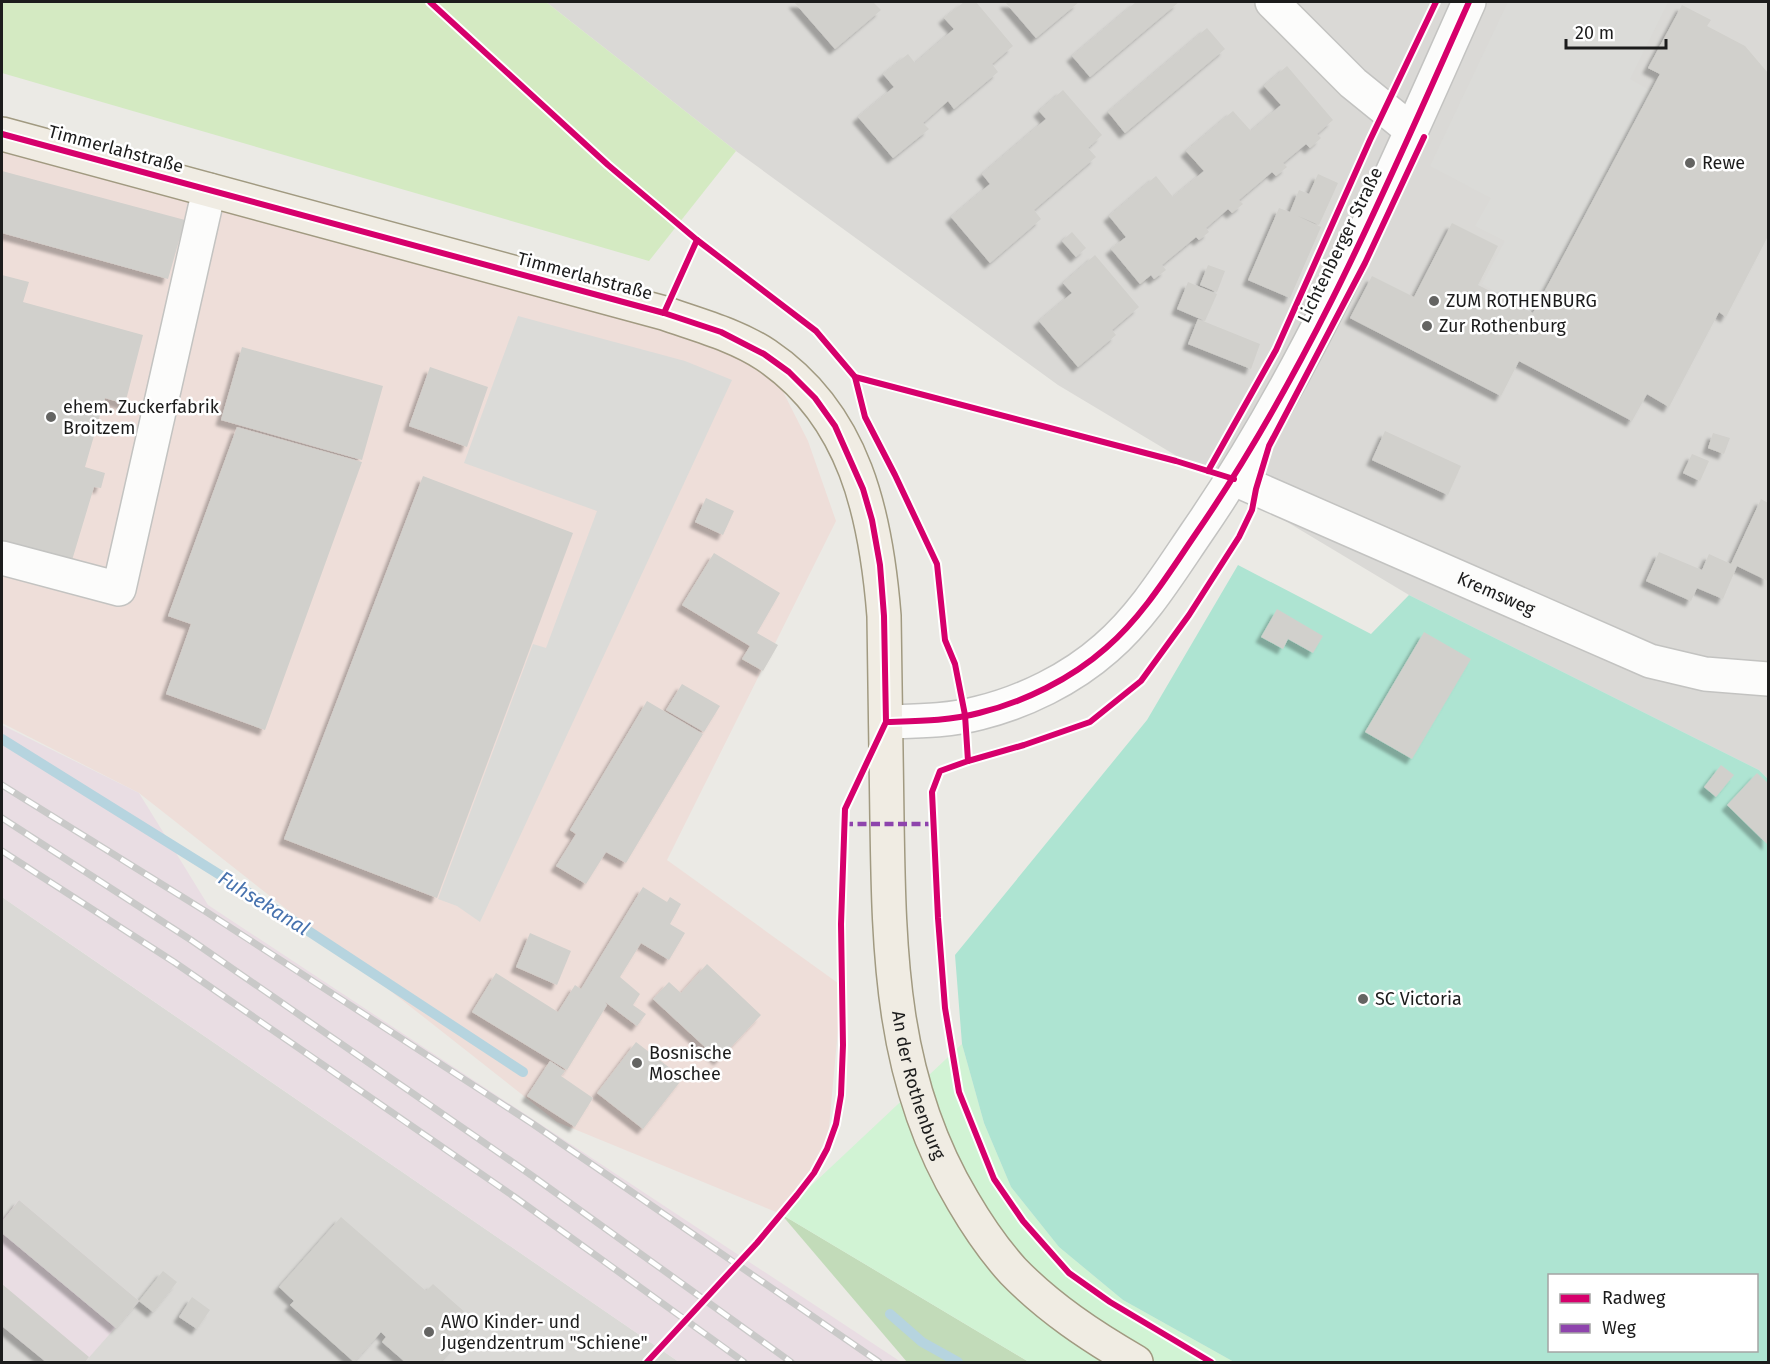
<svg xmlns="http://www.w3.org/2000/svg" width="1770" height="1364" font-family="'Fira Sans',sans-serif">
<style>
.residential{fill:#dad9d6}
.commercial{fill:#eeded9}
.industrial{fill:#e9dde3}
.grass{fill:#d4eac2}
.forest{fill:#c2dbb9}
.park{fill:#d1f3d4}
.pitch{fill:#aee4d2;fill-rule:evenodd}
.parking{fill:#dbdbd8}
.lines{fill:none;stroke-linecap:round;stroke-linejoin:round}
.stream{stroke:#b6d4df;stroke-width:10}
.building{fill:#d1d0cc;filter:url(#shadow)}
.minor-casing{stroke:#c3c3c1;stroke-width:36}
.major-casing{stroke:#a19a81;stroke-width:36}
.minor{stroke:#fcfcfb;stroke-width:33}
.major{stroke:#f0ece3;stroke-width:33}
.rail-casing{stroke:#c9c9c8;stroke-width:7}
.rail{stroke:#fff;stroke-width:4.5;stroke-dasharray:14;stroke-linecap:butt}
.quiet{stroke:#8e44ad;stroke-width:4.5;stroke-dasharray:9 4.5;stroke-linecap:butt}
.cycleway-casing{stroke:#fff;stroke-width:10}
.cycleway{stroke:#d6006c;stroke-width:6}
.poi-dot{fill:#646462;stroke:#fff;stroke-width:2}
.labels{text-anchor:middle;stroke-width:5;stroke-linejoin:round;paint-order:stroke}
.street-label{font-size:18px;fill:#1c1c1c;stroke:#fff}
.poi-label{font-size:18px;fill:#1c1c1c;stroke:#fff;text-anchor:start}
.water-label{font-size:20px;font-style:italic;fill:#4772ae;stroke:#fff}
</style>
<defs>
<filter id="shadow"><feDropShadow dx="-5.5" dy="5.5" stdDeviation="1.5" flood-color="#0004"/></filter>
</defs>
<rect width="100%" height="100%" fill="#ebeae5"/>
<g class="residential">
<polygon points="546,2 1768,2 1768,779 1759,770 1409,595 1058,385 736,151"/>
<polygon points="2,897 57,935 679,1362 2,1362"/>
</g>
<polygon class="commercial" points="2,134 764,354 808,441 836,521 667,860 842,986 827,1149 797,1195 781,1214 557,1122 139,793 2,723"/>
<g class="industrial">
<polygon points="2,725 139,793 208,905 901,1362 679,1362 2,897"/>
<polygon points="19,1200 139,1301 85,1362 46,1362 2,1326 2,1220"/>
</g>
<polygon class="grass" points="2,2 546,2 736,151 649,261 2,73"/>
<polygon class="forest" points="781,1214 1029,1362 907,1362"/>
<polygon class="park" points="962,1044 984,1123 1011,1187 1059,1247 1123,1300 1234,1362 1029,1362 781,1214"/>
<path class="pitch" d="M1238,565L1371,634L1409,595L1759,770L1768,779V1362H1234L1123,1300L1059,1247L1011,1187L984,1123L962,1044L955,955L1147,720ZM1550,1276H1756V1350H1550Z"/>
<g class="parking">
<polygon points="1508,2 1668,2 1630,79 1651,91 1533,313 1482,284 1505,241 1475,226 1491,198 1430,166"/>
<polygon points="518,316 685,361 732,380 480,922 457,906 438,899 533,644 546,648 597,511 464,463"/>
</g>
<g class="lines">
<g class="stream">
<polyline points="2,739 281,913 523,1072"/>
<polyline points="890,1314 922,1342 958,1362"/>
</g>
</g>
<g class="building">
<polygon points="794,2 873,2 881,10 835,49"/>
<polygon points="964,2 976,2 1013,46 992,64 998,72 954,109 948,101 923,123 929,129 893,158 858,117 894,87 883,74 908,54 915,63 954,29 944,18"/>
<polygon points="1005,2 1079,2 1036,38"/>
<polygon points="1136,2 1179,2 1090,77 1072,56"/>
<polygon points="1682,5 1711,20 1707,26 1745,46 1768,73 1768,238 1767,238 1726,317 1719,312 1669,407 1647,394 1632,421 1519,361 1501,396 1350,318 1372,276 1414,297 1452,223 1498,246 1478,285 1533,313 1660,74 1648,68"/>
<polygon points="1207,28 1225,49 1125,133 1108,112"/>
<polygon points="1287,66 1333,120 1317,134 1321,138 1310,148 1306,144 1283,163 1287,167 1276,176 1272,172 1239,200 1243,204 1232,213 1228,209 1206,228 1209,232 1199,240 1196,237 1162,265 1166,270 1154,279 1151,275 1140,284 1111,249 1126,237 1109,216 1156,176 1173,197 1204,171 1186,151 1233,111 1251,131 1281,105 1264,86"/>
<polygon points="1063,90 1102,135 1088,148 1096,157 1034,210 1041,219 990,263 951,217 990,184 982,174 1046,119 1039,111"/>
<polygon points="2,171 185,220 168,279 2,233"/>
<polygon points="1318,174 1338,183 1319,225 1298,216 1321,227 1290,298 1248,280 1279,208 1290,212 1299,190 1309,194"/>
<polygon points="1072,232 1086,248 1076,257 1062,241"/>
<polygon points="1095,255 1139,307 1112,330 1116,335 1078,367 1039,321 1072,293 1063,283"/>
<polygon points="1208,265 1225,271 1217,292 1200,285"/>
<polygon points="2,275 29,282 23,302 143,335 125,404 105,398 85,467 105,473 101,488 94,487 70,567 2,548"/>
<polygon points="1188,282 1217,294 1205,321 1177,309"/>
<polygon points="1198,319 1260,344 1251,369 1188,344"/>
<polygon points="242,347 383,386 362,460 221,420"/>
<polygon points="430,367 488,387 467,447 409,426"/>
<polygon points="237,427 362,462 265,730 166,694 191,624 168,616"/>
<polygon points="1385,431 1461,466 1448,495 1372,460"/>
<polygon points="1713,433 1730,438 1724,454 1708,448"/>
<polygon points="1692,454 1709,461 1700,481 1683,473"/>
<polygon points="423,476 573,533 437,898 284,839"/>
<polygon points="706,498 734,511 723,535 695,522"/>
<polygon points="1761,499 1768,503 1768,581 1737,566 1723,599 1697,588 1691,601 1646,581 1659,552 1702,570 1709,554 1731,564"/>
<polygon points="714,553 780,593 757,633 778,645 763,671 742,659 750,646 682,605"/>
<polygon points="1277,609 1323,636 1313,653 1288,639 1283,649 1261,637"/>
<polygon points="1424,632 1471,659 1412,759 1365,732"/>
<polygon points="682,684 720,706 704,732 666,710"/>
<polygon points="647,701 703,734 626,863 606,852 586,884 556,866 576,834 570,830"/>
<polygon points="1721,765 1734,775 1716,797 1704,787"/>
<polygon points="1757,773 1768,783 1768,845 1727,805"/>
<polygon points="643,887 667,902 670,897 681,904 670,924 685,933 669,960 641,943 620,977 640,994 633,1005 646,1014 637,1026 605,1002 607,1005 567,1070 472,1012 496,973 558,1012 575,985 581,989"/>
<polygon points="530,933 571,951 557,985 516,967"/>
<polygon points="707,964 761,1015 719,1060 653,999 669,982 681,993"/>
<polygon points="636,1042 683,1078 643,1129 597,1093"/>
<polygon points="550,1061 565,1071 561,1076 593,1098 575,1127 527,1096"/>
<polygon points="19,1200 139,1301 116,1328 2,1233 2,1222"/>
<polygon points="341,1217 426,1291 433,1284 476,1322 440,1362 405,1362 382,1342 386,1337 381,1332 354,1362 290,1305 294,1301 279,1287"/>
<polygon points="163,1271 177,1282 153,1312 139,1301"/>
<polygon points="2,1284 89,1357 85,1362 46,1362 2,1326"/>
<polygon points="192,1297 210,1310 197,1329 179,1317"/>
</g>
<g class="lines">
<defs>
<g id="minor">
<polyline points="1272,2 1353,83 1411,130"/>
<path id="s1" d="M1234,479L1650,661L1705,674L1768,679"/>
<polyline points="2,558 119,589 209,190"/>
<path d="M886,722C917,721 949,721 979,713C1024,702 1071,679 1106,648C1143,616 1169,573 1197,532C1310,368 1388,183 1469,2"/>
</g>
<g id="major">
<path id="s2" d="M2,134L664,313C698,325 736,335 766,355C855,415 876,515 884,616C885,684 886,752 887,820C889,955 891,1081 963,1201C977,1225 994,1250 1013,1271C1049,1308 1091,1336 1136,1362"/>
</g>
</defs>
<use href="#minor" class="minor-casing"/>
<use href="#major" class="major-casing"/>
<use href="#minor" class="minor"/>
<use href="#major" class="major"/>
<defs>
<g id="rail">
<polyline points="2,785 205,911 533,1124 879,1362"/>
<polyline points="2,818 191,940 531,1175 791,1362"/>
<polyline points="2,851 174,962 516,1198 744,1362"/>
</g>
</defs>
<use href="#rail" class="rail-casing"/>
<use href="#rail" class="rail"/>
<polyline class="quiet" points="844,824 934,824"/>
<defs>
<g id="cycleway">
<polyline points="430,2 608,165 697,240 816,331 855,377 865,417 895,475 937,564 945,640 955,664 965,715 968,761 940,771 932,792 938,918 945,1008 959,1092 994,1179 1023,1221 1069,1273 1110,1302 1211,1362"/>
<polyline points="2,134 664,313 721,332 764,354 789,372 815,398 835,426 863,489 872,520 880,565 884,616 886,722 845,809 841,924 843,1045 841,1095 836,1124 827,1149 814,1173 797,1195 757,1243 647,1362"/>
<polyline points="664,313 697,240"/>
<polyline points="855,377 1176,461 1234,479"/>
<polyline points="1208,471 1276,350 1370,140 1436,2"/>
<path d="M886,722C917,721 949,721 979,713C1024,702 1071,679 1106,648C1143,616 1169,573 1197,532C1310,368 1388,183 1469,2"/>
<polyline points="968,761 1024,745 1090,722 1141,681 1189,615 1239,537 1252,510 1256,489 1269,446 1365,263 1424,137"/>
</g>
</defs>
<use href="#cycleway" class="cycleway-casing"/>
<use href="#cycleway" class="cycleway"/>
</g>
<g class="poi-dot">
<circle cx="1690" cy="163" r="6"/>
<circle cx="1434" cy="301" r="6"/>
<circle cx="1427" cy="326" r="6"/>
<circle cx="51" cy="417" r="6"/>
<circle cx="1363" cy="999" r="6"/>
<circle cx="637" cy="1063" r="6"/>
<circle cx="429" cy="1332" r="6"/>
</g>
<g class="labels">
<g class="street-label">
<text transform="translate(116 149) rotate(15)" y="6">Timmerlahstraße</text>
<text transform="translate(1340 245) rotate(-64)" y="6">Lichtenberger Straße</text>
<text transform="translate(585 276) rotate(15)" y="6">Timmerlahstraße</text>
<text dy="6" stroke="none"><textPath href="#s1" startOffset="286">Kremsweg</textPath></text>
<text dy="6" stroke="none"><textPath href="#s2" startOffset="1566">An der Rothenburg</textPath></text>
</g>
<g class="poi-label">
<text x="1702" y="169">Rewe</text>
<text x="1446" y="307">ZUM ROTHENBURG</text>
<text x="1439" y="332">Zur Rothenburg</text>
<text x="63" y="413">ehem. Zuckerfabrik<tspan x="63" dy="21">Broitzem</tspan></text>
<text x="1375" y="1005">SC Victoria</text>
<text x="649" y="1059">Bosnische<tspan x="649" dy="21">Moschee</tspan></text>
<text x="441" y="1328">AWO Kinder- und<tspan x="441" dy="21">Jugendzentrum "Schiene"</tspan></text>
</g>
<g class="water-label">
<text transform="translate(264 903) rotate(32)" y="7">Fuhsekanal</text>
</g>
</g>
<rect width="1770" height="1364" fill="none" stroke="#1c1c1c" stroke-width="6"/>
<rect x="1548" y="1274" width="210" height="78" fill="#ffffff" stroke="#a4a4a4" stroke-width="1.5"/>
<rect x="1560" y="1294" width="30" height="9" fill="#d6006c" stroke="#a4a4a4" stroke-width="1.5"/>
<text x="1602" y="1304" font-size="18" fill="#1c1c1c">Radweg</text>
<rect x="1560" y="1324" width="30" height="9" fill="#8e44ad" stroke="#a4a4a4" stroke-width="1.5"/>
<text x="1602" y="1334" font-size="18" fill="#1c1c1c">Weg</text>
<path d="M1566 39v9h100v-9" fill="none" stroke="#1c1c1c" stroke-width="3"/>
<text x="1575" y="39" font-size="18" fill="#1c1c1c" stroke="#ffffff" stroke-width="4.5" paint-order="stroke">20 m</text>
</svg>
